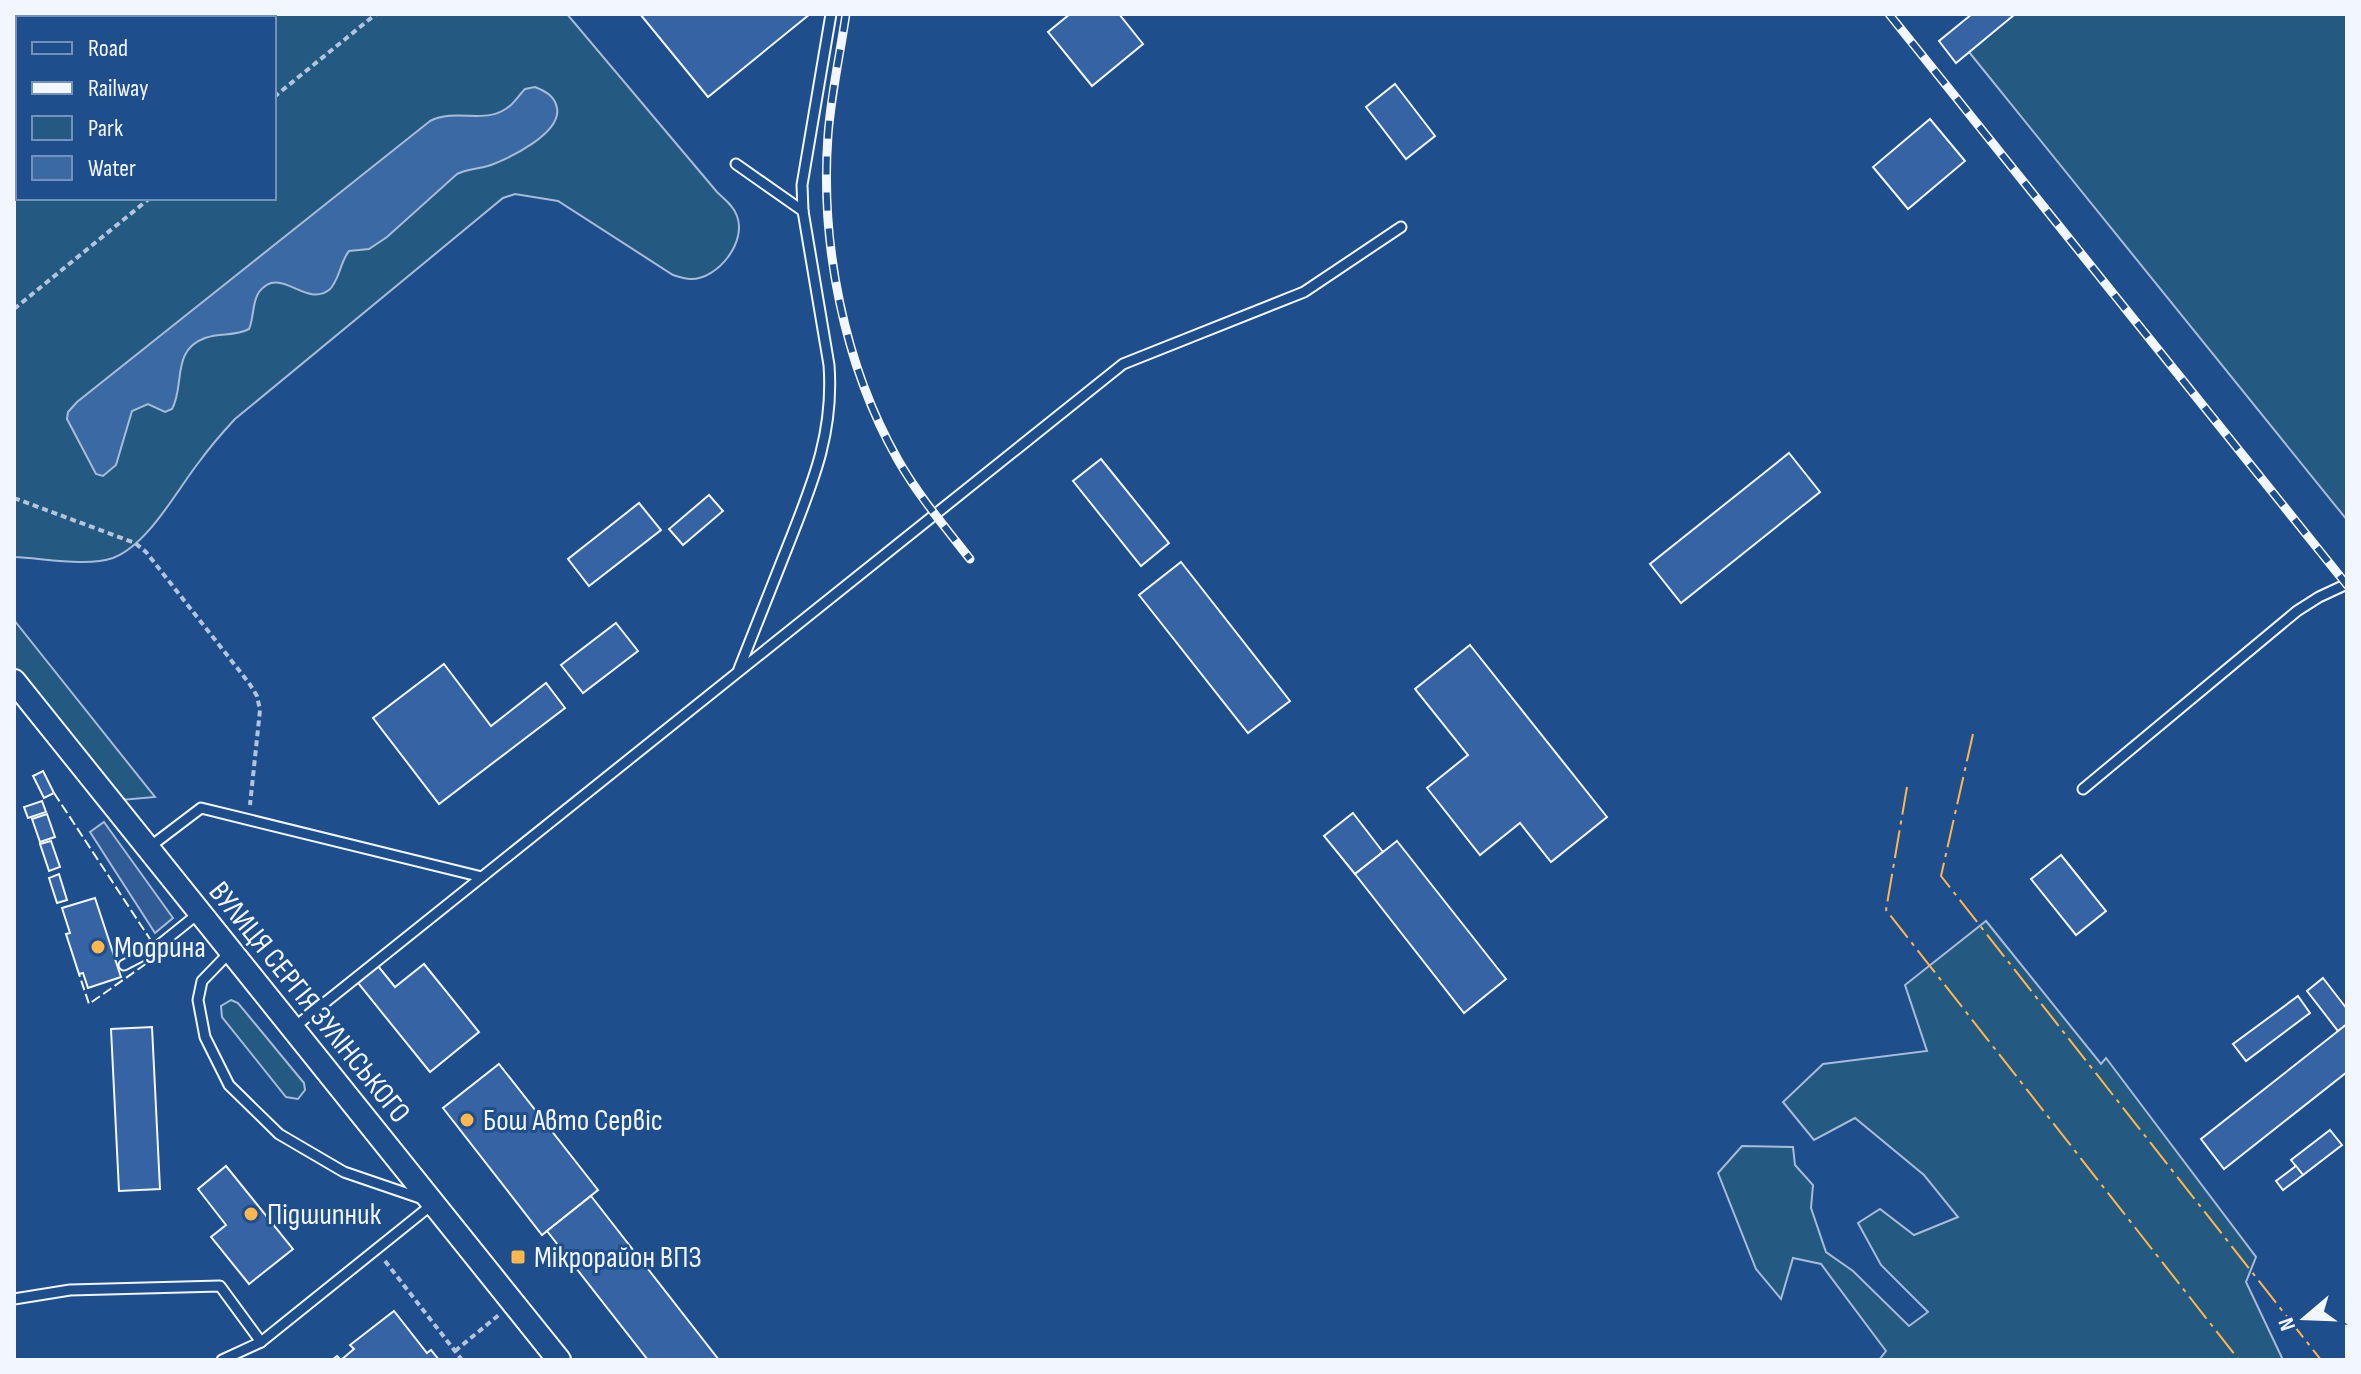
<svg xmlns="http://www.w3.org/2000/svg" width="2361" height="1374" font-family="'Sofia Sans Condensed',sans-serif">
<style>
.green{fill:#245a82;stroke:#a8bbd7;stroke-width:2}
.parking{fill:#305b95;stroke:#a8bbd7;stroke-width:2}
.water{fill:#3b69a3;stroke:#a8bbd7;stroke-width:2}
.building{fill:#3563a3;stroke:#f2f6ff;stroke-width:2}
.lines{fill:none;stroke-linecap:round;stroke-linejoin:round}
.service-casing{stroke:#f2f6ff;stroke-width:13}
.tertiary-casing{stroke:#f2f6ff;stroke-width:26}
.path{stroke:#b3c4dc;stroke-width:4;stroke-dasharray:6 4;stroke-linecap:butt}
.service{stroke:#1f4e8c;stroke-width:9}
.tertiary{stroke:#1f4e8c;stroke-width:22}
.rail-casing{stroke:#f2f6ff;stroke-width:9}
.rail{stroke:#1f4e8c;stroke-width:6;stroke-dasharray:18;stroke-linecap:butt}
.fence{stroke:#f2f6ff;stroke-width:2;stroke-dasharray:10 4;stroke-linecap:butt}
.power{stroke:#ffb74d;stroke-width:2;stroke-dasharray:28 6 4 6;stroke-linecap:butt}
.poi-dot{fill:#ffb74d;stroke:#1f4e8c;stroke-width:3}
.labels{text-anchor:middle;stroke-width:6;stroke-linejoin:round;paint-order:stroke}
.poi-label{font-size:30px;fill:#f2f6ff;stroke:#1f4e8c;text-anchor:start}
.street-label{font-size:30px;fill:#f2f6ff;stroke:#1f4e8c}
</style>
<rect width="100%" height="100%" fill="#1f4e8c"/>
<g class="green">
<path d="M220,14H567L717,192C724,199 734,206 737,216C747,242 718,279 691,279C685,279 679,277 673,275L558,201L515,194L503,198L235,419C222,433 210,447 199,462C177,490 148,545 113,558C87,567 42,558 14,557V179L18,176V198H274V18H215Z"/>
<polygon points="2013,14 2347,14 2347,520 1969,52"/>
<polygon points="14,620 155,797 110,801 14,681"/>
<polygon points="1986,921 2101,1064 2106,1058 2256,1257 2246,1282 2283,1360 1879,1360 1886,1351 1821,1264 1793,1258 1781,1299 1756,1269 1718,1173 1742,1146 1793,1147 1795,1165 1813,1185 1811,1208 1826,1252 1853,1271 1909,1326 1928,1312 1881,1265 1858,1223 1880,1209 1914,1235 1958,1217 1924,1175 1855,1118 1814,1140 1783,1102 1823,1064 1927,1051 1905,985"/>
<polygon points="231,1000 238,1003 304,1083 305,1090 298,1099 286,1097 222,1017 221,1006"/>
</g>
<polygon class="parking" points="104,822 173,918 155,933 90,832"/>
<path class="water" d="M535,87C545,91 555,96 557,108C562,133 507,160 488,166C477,169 467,169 457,174L387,237L369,249L349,251C340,262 339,282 329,290C305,308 280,264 259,292C252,302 254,318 249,329C234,337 221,332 205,338C171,350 185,386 172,409L165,412L148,404L132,411L116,465L103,476L96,474L67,419L68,412L77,402L430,121C459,107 488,127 512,104C517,99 521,93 525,89Z"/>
<g class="building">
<polygon points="640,14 810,14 708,97"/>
<polygon points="1070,14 1119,14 1143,44 1092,86 1048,32"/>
<polygon points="1972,14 2014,15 1956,63 1939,41"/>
<polygon points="1395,84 1435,136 1406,159 1366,107"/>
<polygon points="1930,119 1965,161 1908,209 1873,167"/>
<polygon points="1789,453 1820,492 1681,603 1650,564"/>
<polygon points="1101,459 1169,543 1141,566 1073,481"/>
<polygon points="709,495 723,511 683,545 669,529"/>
<polygon points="639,503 661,530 589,586 568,559"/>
<polygon points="1181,562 1290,701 1248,733 1139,595"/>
<polygon points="616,623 638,651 583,693 561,665"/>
<polygon points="1470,645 1607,817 1551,862 1520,823 1480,855 1427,788 1468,755 1415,689"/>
<polygon points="444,664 491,726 546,683 565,708 439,804 373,718"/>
<polygon points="43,771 54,793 44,798 33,776"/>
<polygon points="42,801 46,812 28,818 24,807"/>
<polygon points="1353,813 1383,852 1355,874 1324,836"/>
<polygon points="47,814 55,837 40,842 32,819"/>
<polygon points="51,841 60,867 49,871 40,844"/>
<polygon points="1397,841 1506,979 1464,1013 1355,874"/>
<polygon points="2061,855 2106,911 2076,935 2031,879"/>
<polygon points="59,874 67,900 57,903 49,878"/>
<polygon points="95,898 121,977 88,988 83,973 79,974 66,934 70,933 62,908"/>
<polygon points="424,964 479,1032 430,1072 358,983 378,966 395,987"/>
<polygon points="2323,978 2347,1009 2347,1024 2338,1031 2307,991"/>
<polygon points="2298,996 2310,1013 2246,1061 2233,1044"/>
<polygon points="2347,1024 2347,1072 2224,1169 2201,1139"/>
<polygon points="152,1027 160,1189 119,1191 111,1029"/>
<polygon points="499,1064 598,1190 542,1235 443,1108"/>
<polygon points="2330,1130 2342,1145 2303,1175 2291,1160"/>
<polygon points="226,1166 293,1249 249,1284 211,1237 226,1225 198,1189"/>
<polygon points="2296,1166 2303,1175 2283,1190 2276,1181"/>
<polygon points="591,1196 719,1360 648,1360 547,1231"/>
<polygon points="394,1311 427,1353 431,1350 439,1360 332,1360 337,1356 341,1360 354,1349 350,1345"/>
</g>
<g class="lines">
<defs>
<g id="service">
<polyline points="736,164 803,211"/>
<path d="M739,669C756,627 772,585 789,543C813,482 834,433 829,365L803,211L802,185L831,14"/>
<polyline points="2083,789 2297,611 2319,597 2347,584"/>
<polyline points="147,849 201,808 482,877"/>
<polyline points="230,952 202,981 198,1000 205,1037 229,1085 279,1134 344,1172 423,1199"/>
<polyline points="124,965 153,950 199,913"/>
<polyline points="292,1029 1123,364 1304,292 1401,227"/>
<polyline points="14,1299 70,1290 220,1286 261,1342"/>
<polyline points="222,1360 261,1342 434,1203"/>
</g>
<polyline id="tertiary" points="14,681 559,1360"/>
</defs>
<use href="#service" class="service-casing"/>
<use href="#tertiary" class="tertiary-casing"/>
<g class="path">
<polyline points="274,97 376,14"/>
<polyline points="14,309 150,198"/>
<polyline points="14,498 135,543 146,552 249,683 257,696 260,710 250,805"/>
<polyline points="385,1261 462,1360"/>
<polyline points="455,1351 500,1314"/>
</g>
<use href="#service" class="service"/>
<use href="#tertiary" class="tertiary"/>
<defs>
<g id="rail">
<path d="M846,14C840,54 831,95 828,135C820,244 844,365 898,460C918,495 945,527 970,559"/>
<polyline points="1889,14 2347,585"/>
</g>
</defs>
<use href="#rail" class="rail-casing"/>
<use href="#rail" class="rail"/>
<polyline class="fence" points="54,793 150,939 147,943 157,956 89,1004 79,974"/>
<g class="power">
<polyline points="1973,734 1941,876 2321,1360"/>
<polyline points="1907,787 1886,910 2239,1360"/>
</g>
</g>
<g class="poi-dot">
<circle cx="98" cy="947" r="8"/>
<circle cx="467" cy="1120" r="8"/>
<circle cx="251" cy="1214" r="8"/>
<rect x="510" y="1249" width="16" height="16" rx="4"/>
</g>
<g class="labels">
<g class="poi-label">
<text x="114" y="957">Модрина</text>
<text x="483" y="1130">Бош Авто Сервіс</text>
<text x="267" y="1224">Підшипник</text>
<text x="534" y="1267">Мікрорайон ВПЗ</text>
</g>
<g class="street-label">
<text transform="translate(310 1002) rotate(51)" y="10">ВУЛИЦЯ СЕРГІЯ ЗУЛІНСЬКОГО</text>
</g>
</g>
<rect width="2361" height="1374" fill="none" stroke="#f2f6ff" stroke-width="32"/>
<rect x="16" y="16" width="260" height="184" fill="#1f4e8c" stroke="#7391ba" stroke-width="2"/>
<rect x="32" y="42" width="40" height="12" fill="#1f4e8c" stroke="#7391ba" stroke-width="2"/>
<text x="88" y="56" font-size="24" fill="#f2f6ff">Road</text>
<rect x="32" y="82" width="40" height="12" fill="#f2f6ff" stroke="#7391ba" stroke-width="2"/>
<text x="88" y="96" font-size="24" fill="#f2f6ff">Railway</text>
<rect x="32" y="116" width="40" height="24" fill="#245a82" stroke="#7391ba" stroke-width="2"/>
<text x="88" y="136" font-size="24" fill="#f2f6ff">Park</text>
<rect x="32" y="156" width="40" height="24" fill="#3b69a3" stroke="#7391ba" stroke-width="2"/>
<text x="88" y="176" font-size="24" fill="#f2f6ff">Water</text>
<g transform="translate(2305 1318) rotate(251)" stroke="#1f4e8c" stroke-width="6" paint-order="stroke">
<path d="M0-6L14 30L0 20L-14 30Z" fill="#f2f6ff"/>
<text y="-12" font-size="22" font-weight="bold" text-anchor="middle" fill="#f2f6ff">N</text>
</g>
</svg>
